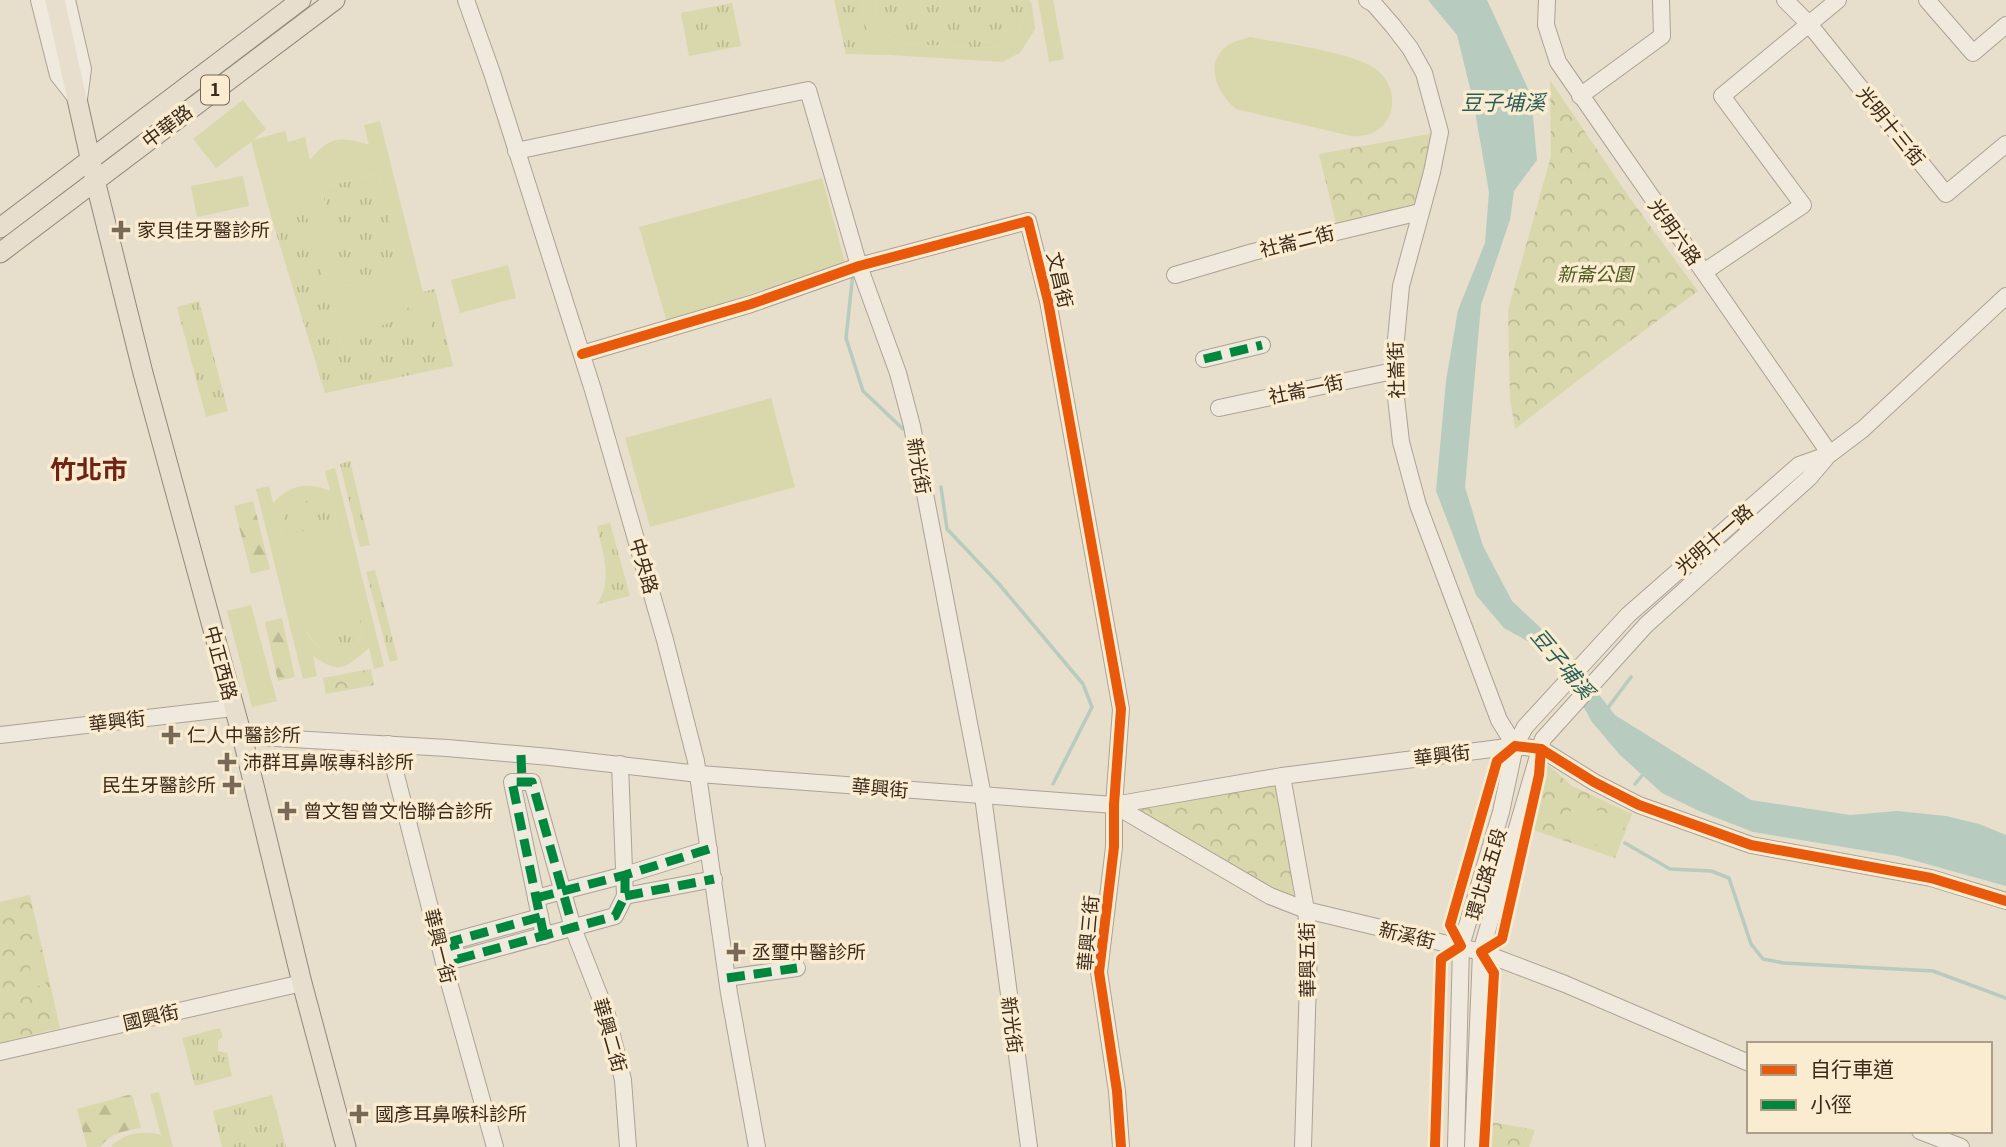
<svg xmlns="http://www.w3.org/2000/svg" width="2006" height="1147" font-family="Georgia,'Noto Sans TC',serif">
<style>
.grass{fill:url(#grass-tufts)}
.forest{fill:url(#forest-firs)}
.park{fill:url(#park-crowns)}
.garden{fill:#d9d8ac;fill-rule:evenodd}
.water{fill:#b7ccbe}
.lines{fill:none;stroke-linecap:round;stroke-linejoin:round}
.stream{stroke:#b7ccbe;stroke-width:3.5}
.minor-casing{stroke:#aca295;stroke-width:18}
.major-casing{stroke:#92887b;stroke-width:21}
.minor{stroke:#efe9de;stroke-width:16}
.major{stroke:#e7dece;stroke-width:19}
.quiet{stroke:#00873e;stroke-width:9;stroke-dasharray:18 9;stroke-linecap:butt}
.cycleway-casing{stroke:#faecd0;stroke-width:15}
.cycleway{stroke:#e8590c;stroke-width:10}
.poi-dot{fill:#786959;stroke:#faecd0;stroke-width:2.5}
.labels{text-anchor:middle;stroke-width:7;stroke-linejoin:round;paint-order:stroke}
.shield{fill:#faecd0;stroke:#756451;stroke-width:2}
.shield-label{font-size:18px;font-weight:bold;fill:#3c2a1b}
.street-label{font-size:19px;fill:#3c2a1b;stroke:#faecd0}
.poi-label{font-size:19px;fill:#3c2a1b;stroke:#faecd0;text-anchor:start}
.park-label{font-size:19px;font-style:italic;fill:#4f5b1f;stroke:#faecd0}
.water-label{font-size:21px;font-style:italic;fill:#295e58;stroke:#faecd0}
.district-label{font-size:26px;font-weight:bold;fill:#6e2415;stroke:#faecd0}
</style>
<defs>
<pattern id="grass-tufts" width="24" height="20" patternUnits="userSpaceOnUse" patternTransform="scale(1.75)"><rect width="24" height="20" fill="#d9d8ac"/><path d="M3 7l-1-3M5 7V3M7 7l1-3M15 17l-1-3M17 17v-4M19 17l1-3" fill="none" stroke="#bbba93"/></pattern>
<pattern id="forest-firs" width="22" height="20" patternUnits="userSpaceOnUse" patternTransform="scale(1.75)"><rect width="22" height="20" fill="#d9d8ac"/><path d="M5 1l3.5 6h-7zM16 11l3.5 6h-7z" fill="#bbba93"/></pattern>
<pattern id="park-crowns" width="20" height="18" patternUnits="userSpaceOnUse" patternTransform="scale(1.75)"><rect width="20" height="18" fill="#d9d8ac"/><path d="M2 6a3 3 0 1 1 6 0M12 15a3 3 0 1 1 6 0" fill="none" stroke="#bbba93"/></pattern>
</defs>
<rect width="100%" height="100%" fill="#e7decb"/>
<g class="grass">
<path d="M834,0H863C860,28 871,37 890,55L846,54Z"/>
<path d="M878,0H1018L1025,10C1021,31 1017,41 997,48L899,44L880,27L876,10Z"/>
<polygon points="732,3 741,46 689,56 681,13"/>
<polygon points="378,174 403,269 346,286 321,188"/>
<polygon points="304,204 343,352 352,319 410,304 431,328 423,292 435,289 453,366 325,393 270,213"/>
<polygon points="199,301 228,411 206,417 177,307"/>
<polygon points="350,461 370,545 360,547 340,464"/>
<path d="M306,501C325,502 333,504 337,523L282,537C280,517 287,507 306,501Z"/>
<path d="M610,523L630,596L597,604C614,581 602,551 597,526Z"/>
<polygon points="375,570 398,660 390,662 366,572"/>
<path d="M360,617C370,655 321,669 306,629Z"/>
<polygon points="220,1028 223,1037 218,1040 218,1051 227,1053 232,1076 195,1086 182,1038"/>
<polygon points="272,1095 286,1147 222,1147 213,1111"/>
</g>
<g class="forest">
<polygon points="253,501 270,569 251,574 234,506"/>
<polygon points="282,618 295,677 278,681 265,622"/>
<path d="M132,1094L141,1128C123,1131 112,1133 100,1147H87L77,1109Z"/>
</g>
<g class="park">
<polygon points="1550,80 1629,197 1698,291 1607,358 1515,429 1510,399 1508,310 1551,156"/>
<polygon points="1440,132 1420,212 1338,231 1319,154"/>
<polygon points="371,669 374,685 326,694 323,678"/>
<polygon points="1548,765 1572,786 1632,814 1615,858 1530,829 1540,781"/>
<polygon points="1276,785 1295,901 1131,809"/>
<polygon points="30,895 60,1028 0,1043 0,902"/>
<polygon points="1491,1122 1535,1130 1529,1147 1490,1147"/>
</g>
<g class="garden">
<path d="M863,0H878L876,10L880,27L899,44L997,48C1017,41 1021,31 1025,10L1018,0H1029L1032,5L1035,29L1020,53L1002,62L890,55C871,37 860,28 863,0Z"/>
<polygon points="1038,0 1053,0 1064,59 1049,62"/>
<path d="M1250,37C1287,44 1332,49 1367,64C1406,81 1399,140 1351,136L1236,109C1216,92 1203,63 1229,44C1235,41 1244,39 1250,37Z"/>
<path d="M243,100L266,129L253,140L285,131L288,142L305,137L310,160C329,136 341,136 369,145L364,125L380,121L432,328L415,332L410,305C397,327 374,330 352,319L359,348L343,352L304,205L270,213L251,142L216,168L193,139ZM378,174L402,268L347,286L321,188Z"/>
<polygon points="243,176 249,206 197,217 191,186"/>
<polygon points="822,178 845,262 667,322 639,227"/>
<polygon points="508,265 516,298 460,313 451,280"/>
<polygon points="771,398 795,487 650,527 625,438"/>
<path d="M335,468L384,666L374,669L369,648C345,668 341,675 313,656L317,676L303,679L256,489L269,486L273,503C290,485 307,481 330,491L325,471ZM306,501C324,502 333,504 337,523L282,536C280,517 288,507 306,501ZM360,618C370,655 321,668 306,630Z"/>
<polygon points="251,605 277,701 252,707 227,611"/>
<polygon points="1573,803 1626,819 1617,851 1563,835"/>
<polygon points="27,939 33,939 38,942 47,979 44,986 38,986 33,981 25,944"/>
<path d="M159,1092L173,1147H111C123,1133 143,1130 161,1135L150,1094Z"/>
</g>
<polygon class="water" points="1428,0 1487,0 1531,95 1537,160 1514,191 1510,220 1481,305 1465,487 1483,546 1512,601 1563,649 1615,715 1751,800 1850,815 1897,811 1946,816 1979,824 2006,835 2006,886 1898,856 1753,832 1699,811 1662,793 1620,755 1592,722 1556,657 1504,628 1476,595 1436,491 1446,381 1458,310 1485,243 1489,192 1473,100 1457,35"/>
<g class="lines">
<g class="stream">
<polyline points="853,273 846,338 863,391 903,429"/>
<polyline points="941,487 947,529 999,584 1083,684 1092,707 1053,784"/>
<polyline points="1607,709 1631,677"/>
<polyline points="1635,784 1645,772"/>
<polyline points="1625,843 1670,869 1711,871 1729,878 1751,944 1763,959 1784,963 1933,971 2006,998"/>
</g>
<defs>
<g id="minor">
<polyline points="39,0 58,75 76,98"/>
<polyline points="67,0 83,69 79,99"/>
<polyline points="466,0 492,73 593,390 665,640 696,761 729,993 757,1147"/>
<polyline points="1367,0 1374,4 1393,26 1410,48 1424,73 1440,132 1432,172 1401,286 1393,371 1401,442 1418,505 1499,720 1515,746"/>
<polyline points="1547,0 1546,25 1558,62 1830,454"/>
<polyline points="1785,0 1809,24 1946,194 2006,144"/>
<polyline points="1927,0 1973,53 2006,25"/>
<polyline points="1580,96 1662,36 1661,0"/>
<polyline points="516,151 808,90 859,266 898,373 912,426 983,796 1029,1147"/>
<polyline points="1704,272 1803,205 1722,96 1838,0"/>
<polyline points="1175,275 1253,252 1420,212"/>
<polyline points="582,354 751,304 859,266 1028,221 1048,301 1121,709 1114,805 1114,847 1099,972 1117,1091 1121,1147"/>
<polyline points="1204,359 1262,345"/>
<polyline points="1219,408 1393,371"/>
<polyline points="0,735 233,708"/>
<polyline points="242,736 447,748 550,757 699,774 1114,805 1282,776 1515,746 1541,749 1594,782 1639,805 1751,845 1931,878 2006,901"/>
<polyline points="388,744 450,986 495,1147"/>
<polyline points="1282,776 1306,910 1309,946 1303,1147"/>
<polyline points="1114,805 1270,896 1306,910 1481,952 1565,984 1749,1063"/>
<polyline points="625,896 714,879"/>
<polyline points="536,898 625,875 709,849"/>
<polyline points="540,917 453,941 458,959 615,916 625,896 620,764"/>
<polyline points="544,936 512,782 532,782 573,928 607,1015 623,1080 628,1147"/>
<polyline points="727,978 797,968"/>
<polyline points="0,1052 302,983"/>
<polyline points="1920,1131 1961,1147"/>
<polyline points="1456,1147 1461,946 1501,812 1515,746 1525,727 1628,615 1799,465 1830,454 1863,429 2006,296"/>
<polyline points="1473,1147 1481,952 1543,739 1646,625 1809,478 1826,458"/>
</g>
<g id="major">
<polyline points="55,0 95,180 143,373 242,736 302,983 346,1147"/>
<polyline points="0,228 301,0"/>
<polyline points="0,253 335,0"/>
</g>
</defs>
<use href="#minor" class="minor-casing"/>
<use href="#major" class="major-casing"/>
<use href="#minor" class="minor"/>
<use href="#major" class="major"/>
<g class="quiet">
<polyline points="1204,359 1262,345"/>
<polyline points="521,755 522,782"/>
<polyline points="625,896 714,879"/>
<polyline points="536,898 625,875 709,849"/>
<polyline points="540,917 453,941 458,959 615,916 625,896 625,875"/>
<polyline points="544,936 512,782 532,782 573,928"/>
<polyline points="727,978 797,968"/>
</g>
<defs>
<g id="cycleway">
<polyline points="582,354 751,304 859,266 1028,221 1048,301 1121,709 1114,805 1114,847 1099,972 1117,1091 1121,1147"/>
<polyline points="1435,1147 1441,959 1461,946 1450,925 1497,761 1515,746 1541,749 1594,782 1639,805 1751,845 1931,878 2006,901"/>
<polyline points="1484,1147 1494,973 1481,952 1502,939 1539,775 1541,749"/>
</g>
</defs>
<use href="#cycleway" class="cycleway-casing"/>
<use href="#cycleway" class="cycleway"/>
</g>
<g class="poi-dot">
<path d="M117.5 219.5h7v7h7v7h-7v7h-7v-7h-7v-7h7z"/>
<path d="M167.5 724.5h7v7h7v7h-7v7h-7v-7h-7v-7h7z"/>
<path d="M223.5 751.5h7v7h7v7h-7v7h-7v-7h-7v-7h7z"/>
<path d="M228.5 774.5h7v7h7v7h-7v7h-7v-7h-7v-7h7z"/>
<path d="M283.5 800.5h7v7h7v7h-7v7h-7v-7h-7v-7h7z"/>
<path d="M732.5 941.5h7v7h7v7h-7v7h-7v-7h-7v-7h7z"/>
<path d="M355.5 1103.5h7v7h7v7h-7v7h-7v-7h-7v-7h7z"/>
</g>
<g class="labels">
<rect class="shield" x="201" y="75.5" width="28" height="29" rx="5"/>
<g class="shield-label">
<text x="215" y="96">1</text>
</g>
<g class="street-label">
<text transform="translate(167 126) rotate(-37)" y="7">中華路</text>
<text transform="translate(1891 126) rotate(51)" y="7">光明十三街</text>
<text transform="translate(1675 232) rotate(55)" y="7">光明六路</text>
<text transform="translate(1297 241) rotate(-14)" y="7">社崙二街</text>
<text transform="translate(1060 280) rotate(77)" y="7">文昌街</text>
<text transform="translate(1396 370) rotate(-92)" y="7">社崙街</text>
<text transform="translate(1306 389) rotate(-12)" y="7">社崙一街</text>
<text transform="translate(919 466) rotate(80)" y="7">新光街</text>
<text transform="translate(1714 539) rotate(-41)" y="7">光明十一路</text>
<text transform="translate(644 566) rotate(74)" y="7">中央路</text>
<text transform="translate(221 663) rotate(75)" y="7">中正西路</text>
<text transform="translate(117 721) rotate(-7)" y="7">華興街</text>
<text transform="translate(1442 755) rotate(-7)" y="7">華興街</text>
<text transform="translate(880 788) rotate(5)" y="7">華興街</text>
<text transform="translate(1486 874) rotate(-73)" y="7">環北路五段</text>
<text transform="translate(1088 933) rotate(-85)" y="7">華興三街</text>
<text transform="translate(1407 935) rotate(14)" y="7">新溪街</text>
<text transform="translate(440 946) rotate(76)" y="7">華興一街</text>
<text transform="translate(1307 960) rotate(-91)" y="7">華興五街</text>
<text transform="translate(151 1017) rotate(-13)" y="7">國興街</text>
<text transform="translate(1012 1025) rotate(83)" y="7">新光街</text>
<text transform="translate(610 1035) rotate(74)" y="7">華興二街</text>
</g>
<g class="poi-label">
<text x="137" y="237">家貝佳牙醫診所</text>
<text x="187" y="742">仁人中醫診所</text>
<text x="243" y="769">沛群耳鼻喉專科診所</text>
<text x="216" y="792" text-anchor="end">民生牙醫診所</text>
<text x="303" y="818">曾文智曾文怡聯合診所</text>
<text x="752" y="959">丞璽中醫診所</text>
<text x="375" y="1121">國彥耳鼻喉科診所</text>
</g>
<g class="park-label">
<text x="1595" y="281">新崙公園</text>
</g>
<g class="water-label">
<text x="1503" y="110">豆子埔溪</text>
<text transform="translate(1562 664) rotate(50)" y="7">豆子埔溪</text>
</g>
<g class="district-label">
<text x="89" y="479">竹北市</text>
</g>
</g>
<rect x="1747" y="1042" width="245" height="91" fill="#faecd0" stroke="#ae9e88" stroke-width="2"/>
<rect x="1761" y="1065" width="35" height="10" fill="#e8590c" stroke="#ae9e88" stroke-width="2"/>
<text x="1810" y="1077" font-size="21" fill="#3c2a1b">自行車道</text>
<rect x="1761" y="1100" width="35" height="10" fill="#00873e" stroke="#ae9e88" stroke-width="2"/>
<text x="1810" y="1112" font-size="21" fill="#3c2a1b">小徑</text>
</svg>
